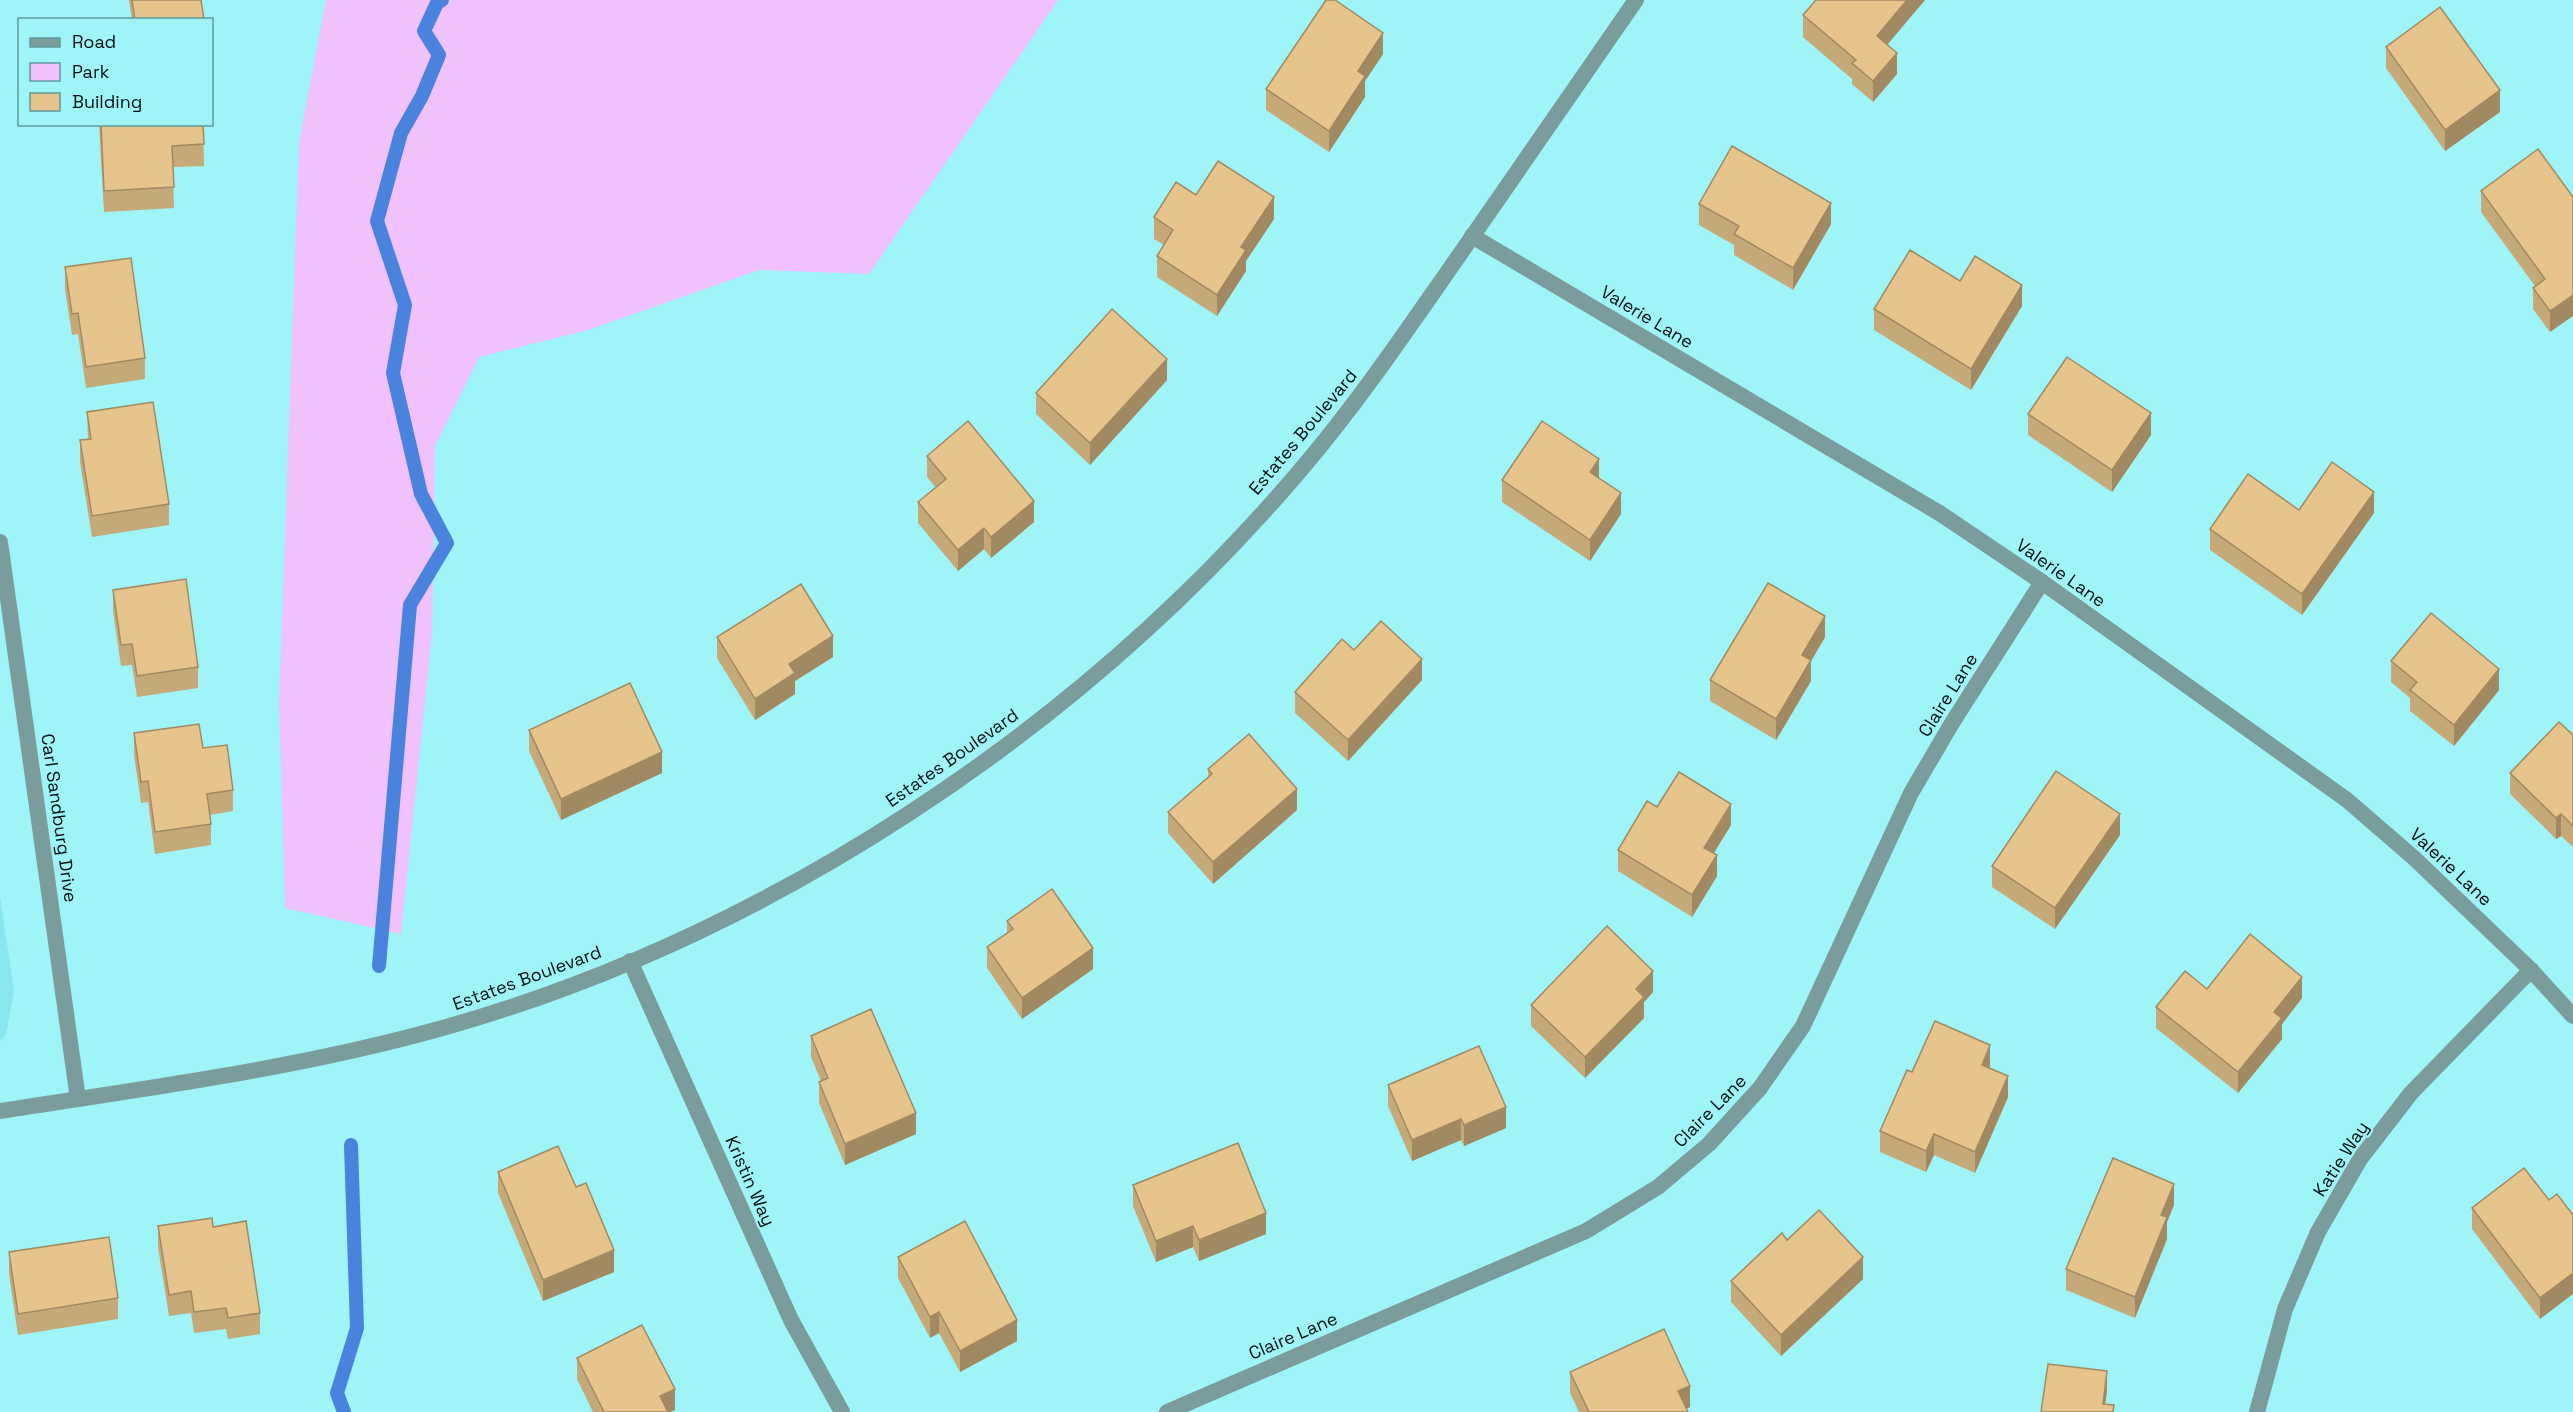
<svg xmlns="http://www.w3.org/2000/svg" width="2573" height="1412" font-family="'Space Grotesk',sans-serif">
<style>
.built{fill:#87e7ec}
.green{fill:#f1c1fd}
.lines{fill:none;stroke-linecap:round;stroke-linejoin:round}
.stream{stroke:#4a83de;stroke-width:14}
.minor{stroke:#7b9c9d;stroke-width:16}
.tertiary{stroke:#7b9c9d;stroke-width:16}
.wall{fill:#c6a978}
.shaded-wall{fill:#a18962}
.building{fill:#e6c48c;stroke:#a18962;stroke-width:1.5}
.labels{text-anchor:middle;stroke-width:4.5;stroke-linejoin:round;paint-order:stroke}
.street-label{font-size:18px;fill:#001011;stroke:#9ff4f7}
</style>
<rect width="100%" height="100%" fill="#9ff4f7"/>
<polygon class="built" points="0,897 14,991 6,1035 0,1041"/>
<polygon class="green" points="326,0 1058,0 869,274 759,270 588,330 479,357 435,446 432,633 401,934 285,908 279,703 299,142"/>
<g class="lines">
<g class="stream">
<polyline points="379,966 410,605 447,543 421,494 393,373 405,305 377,221 401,133 422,96 439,55 424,31 437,3 442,0"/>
<polyline points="344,1412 337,1393 357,1328 351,1145"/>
</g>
<g class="minor">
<polyline points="1472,236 1941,514 2042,582 2347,800 2414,858 2531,970 2573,1016"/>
<polyline points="0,542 78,1099"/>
<polyline points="630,961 791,1320 842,1412"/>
<polyline points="1167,1412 1586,1231 1658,1187 1709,1144 1760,1088 1803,1026 1911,793 1952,723 2042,582"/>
<polyline points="2257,1412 2285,1309 2318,1232 2360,1159 2411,1093 2531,970"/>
</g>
<path class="tertiary" d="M0,1111C147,1088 295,1069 439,1029C766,938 1078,731 1298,473C1359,402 1411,324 1465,247C1522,165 1579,82 1636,0"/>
</g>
<g class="wall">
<polygon points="129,0 201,0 204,20 132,20"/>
<polygon points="1803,15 1887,45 1897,74 1873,102 1852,84 1852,79 1803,37"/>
<polygon points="2386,47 2500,112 2445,151 2386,68"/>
<polygon points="1383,54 1365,81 1365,97 1329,152 1266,110 1266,89"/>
<polygon points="99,124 203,124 204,166 173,167 174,208 104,212"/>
<polygon points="2481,191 2573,197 2550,332 2533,309 2533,288 2535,286 2481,212"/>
<polygon points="1196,195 1274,219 1246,261 1246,271 1217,316 1157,277 1157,256 1164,245 1154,239 1154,217"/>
<polygon points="1699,204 1831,224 1793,290 1734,255 1734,245 1699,225"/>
<polygon points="65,267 145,358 145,379 86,388 78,334 72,335 65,289"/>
<polygon points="1960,281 2022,306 1971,390 1874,330 1874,309"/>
<polygon points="1167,380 1090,465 1036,414 1036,393"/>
<polygon points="87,412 169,504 169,525 92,537 80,462 80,440 88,440"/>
<polygon points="2028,414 2151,435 2112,492 2028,435"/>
<polygon points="927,456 1034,522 991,558 984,549 958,571 918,523 918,502 936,488 927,477"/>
<polygon points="1599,478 1621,514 1590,561 1502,502 1502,480"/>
<polygon points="2299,510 2374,513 2302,615 2210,550 2210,529"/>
<polygon points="113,590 198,667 198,688 137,697 132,665 121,666 113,611"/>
<polygon points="717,637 833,657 795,681 795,694 755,720 717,658"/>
<polygon points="1825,637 1811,661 1811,681 1776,740 1710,701 1710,680"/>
<polygon points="1354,650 1422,680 1348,761 1295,713 1295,692"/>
<polygon points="2391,661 2499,690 2454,746 2410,711 2410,698 2391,682"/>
<polygon points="529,730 662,773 561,820 529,751"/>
<polygon points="134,733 203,748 233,790 233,811 210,815 211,824 211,845 155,854 148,802 141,803 134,755"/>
<polygon points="2573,735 2573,847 2561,836 2556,839 2510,794 2510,773"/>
<polygon points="1208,769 1297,810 1213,884 1168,833 1168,812 1208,777"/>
<polygon points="1657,807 1731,825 1714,853 1717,876 1692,917 1618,871 1618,850"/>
<polygon points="2120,835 2055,929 1992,887 1992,866"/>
<polygon points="1007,921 1093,969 1022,1019 987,968 987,947 1007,934"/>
<polygon points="2207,989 2302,998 2282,1024 2282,1039 2238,1093 2156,1028 2156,1007"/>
<polygon points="1653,992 1644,1002 1644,1018 1585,1078 1531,1026 1531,1005"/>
<polygon points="811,1036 916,1134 845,1165 819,1103 819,1082 821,1081 811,1057"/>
<polygon points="1990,1066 1989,1068 2008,1097 1975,1173 1934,1155 1926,1172 1880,1152 1880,1131 1912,1072"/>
<polygon points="1388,1085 1506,1128 1464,1146 1461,1140 1412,1161 1388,1106"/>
<polygon points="498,1172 576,1187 614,1272 543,1301 498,1193"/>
<polygon points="1133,1185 1266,1234 1199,1261 1193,1247 1156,1262 1133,1206"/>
<polygon points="2549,1200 2540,1319 2472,1229 2472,1208"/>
<polygon points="2174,1205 2167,1222 2167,1239 2135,1318 2066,1290 2066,1269"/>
<polygon points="158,1226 260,1313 260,1334 228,1339 226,1329 194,1333 191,1313 169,1316 158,1247"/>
<polygon points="1787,1240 1863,1279 1781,1356 1731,1302 1731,1281"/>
<polygon points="9,1252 118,1298 118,1319 18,1335 9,1274"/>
<polygon points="898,1257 1017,1341 960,1372 939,1333 930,1338 898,1278"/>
<polygon points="577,1358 675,1410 670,1412 593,1412 577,1379"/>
<polygon points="1570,1372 1690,1407 1686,1409 1688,1412 1579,1412 1570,1393"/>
</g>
<g class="shaded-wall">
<polygon points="1907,0 1925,0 1877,57 1877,36"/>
<polygon points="1383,33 1383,54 1365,81 1365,97 1329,152 1329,131 1358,71"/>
<polygon points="1897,53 1897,74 1873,102 1873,81"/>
<polygon points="2500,90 2500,112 2445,151 2445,130"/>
<polygon points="1274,197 1274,219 1246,261 1246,271 1217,316 1217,295 1241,247"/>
<polygon points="1831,203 1831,224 1793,290 1793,268"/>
<polygon points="2022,285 2022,306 1971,390 1971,369"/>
<polygon points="2573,295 2573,316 2550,332 2550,311"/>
<polygon points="1167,359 1167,380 1090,465 1090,443"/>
<polygon points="2151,413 2151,435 2112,492 2112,470"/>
<polygon points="1599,459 1599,481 1590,472"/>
<polygon points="2374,492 2374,513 2302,615 2302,594"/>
<polygon points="1621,493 1621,514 1590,561 1590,540"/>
<polygon points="1034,501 1034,522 991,558 991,537"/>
<polygon points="984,528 984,549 958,571 958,550"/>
<polygon points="1825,616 1825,637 1811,661 1811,681 1776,740 1776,719 1802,655"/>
<polygon points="833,636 833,657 795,681 795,694 755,720 755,699 789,664"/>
<polygon points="1422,659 1422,680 1348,761 1348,740"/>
<polygon points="2499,669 2499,690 2454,746 2454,725"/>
<polygon points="662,752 662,773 561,820 561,799"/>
<polygon points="1297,789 1297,810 1213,884 1213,862"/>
<polygon points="1731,804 1731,825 1704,869 1704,848"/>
<polygon points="2120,814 2120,835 2055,929 2055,908"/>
<polygon points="2561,814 2561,836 2556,839 2556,818"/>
<polygon points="1717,855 1717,876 1692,917 1692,895"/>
<polygon points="1093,948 1093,969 1022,1019 1022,998"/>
<polygon points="1653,971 1653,992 1644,1002 1644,1018 1585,1078 1585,1057 1636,989"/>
<polygon points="2302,977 2302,998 2282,1024 2282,1039 2238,1093 2238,1072 2274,1012"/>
<polygon points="1990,1045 1990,1066 1982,1086 1982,1065"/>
<polygon points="2008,1076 2008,1097 1975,1173 1975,1152"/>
<polygon points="1506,1107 1506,1128 1464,1146 1464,1125"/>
<polygon points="916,1113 916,1134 845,1165 845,1144"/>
<polygon points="1461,1119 1461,1140 1412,1161 1412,1140"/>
<polygon points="1934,1134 1934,1155 1926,1172 1926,1151"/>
<polygon points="2174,1184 2174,1205 2167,1222 2167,1239 2135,1318 2135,1297 2161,1215"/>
<polygon points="1266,1213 1266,1234 1199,1261 1199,1240"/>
<polygon points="1193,1226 1193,1247 1156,1262 1156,1241"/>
<polygon points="614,1250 614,1272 543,1301 543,1280"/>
<polygon points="1863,1257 1863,1279 1781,1356 1781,1335"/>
<polygon points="2573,1273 2573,1294 2540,1319 2540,1298"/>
<polygon points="939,1312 939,1333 930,1338 930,1317"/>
<polygon points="1017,1320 1017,1341 960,1372 960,1351"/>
<polygon points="2107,1371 2107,1392 2104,1412 2103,1404"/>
<polygon points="1690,1386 1690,1407 1680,1412 1678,1391"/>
<polygon points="675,1389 675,1410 670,1412 660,1412 660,1396"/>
</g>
<g class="building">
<polygon points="132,0 201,0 204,20 135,20"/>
<polygon points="1326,0 1335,0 1383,33 1358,71 1365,76 1329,131 1266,89"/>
<polygon points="1816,0 1907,0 1877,36 1897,53 1873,81 1852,63 1856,60 1803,15"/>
<polygon points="2440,7 2500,90 2445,130 2386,47"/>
<polygon points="101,124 203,124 204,144 172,146 174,187 104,191"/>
<polygon points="1732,146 1831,203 1793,268 1734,234 1739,226 1699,204"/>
<polygon points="2538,149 2573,197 2573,295 2550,311 2533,288 2545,279 2481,191"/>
<polygon points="1218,161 1274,197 1241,247 1246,250 1217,295 1157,256 1173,230 1154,217 1176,182 1196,195"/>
<polygon points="1910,250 1960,281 1975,256 2022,285 1971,369 1874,309"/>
<polygon points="131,258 145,358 86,367 78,313 72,314 65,267"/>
<polygon points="1112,309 1167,359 1090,443 1036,393"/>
<polygon points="2067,357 2151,413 2112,470 2028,414"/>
<polygon points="153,402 169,504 92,516 80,440 91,439 87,412"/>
<polygon points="968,421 1034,501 991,537 984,528 958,550 918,502 946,479 927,456"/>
<polygon points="1542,421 1599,459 1590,472 1621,493 1590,540 1502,480"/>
<polygon points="2332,462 2374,492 2302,594 2210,529 2248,474 2299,510"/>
<polygon points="186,579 198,667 137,676 132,644 121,645 113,590"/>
<polygon points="1768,583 1825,616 1802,655 1811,660 1776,719 1710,680"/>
<polygon points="801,584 833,636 789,664 795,673 755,699 717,637"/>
<polygon points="2431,613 2499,669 2454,725 2410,690 2417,682 2391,661"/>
<polygon points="1381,621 1422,659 1348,740 1295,692 1342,639 1354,650"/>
<polygon points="630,683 662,752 561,799 529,730"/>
<polygon points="2559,722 2573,735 2573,826 2561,814 2556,818 2510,773"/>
<polygon points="199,724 203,748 227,745 233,790 207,794 211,824 155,832 148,781 141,782 134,733"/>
<polygon points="1249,734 1297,789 1213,862 1168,812 1212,774 1208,769"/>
<polygon points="2056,771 2120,814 2055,908 1992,866"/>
<polygon points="1679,772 1731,804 1704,848 1717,855 1692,895 1618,850 1647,801 1657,807"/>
<polygon points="1052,889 1093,948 1022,998 987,947 1013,929 1007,921"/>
<polygon points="1607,926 1653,971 1636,989 1644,997 1585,1057 1531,1005"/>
<polygon points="2250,934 2302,977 2274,1012 2282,1018 2238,1072 2156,1007 2185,971 2207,989"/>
<polygon points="871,1009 916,1113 845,1144 819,1082 828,1078 811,1036"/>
<polygon points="1935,1021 1990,1045 1982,1065 2008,1076 1975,1152 1934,1134 1926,1151 1880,1131 1907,1070 1912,1072"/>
<polygon points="1479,1046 1506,1107 1464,1125 1461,1119 1412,1140 1388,1085"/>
<polygon points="1238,1143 1266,1213 1199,1240 1193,1226 1156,1241 1133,1185"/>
<polygon points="558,1146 576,1187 586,1183 614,1250 543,1280 498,1172"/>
<polygon points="2113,1158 2174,1184 2161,1215 2167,1217 2135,1297 2066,1269"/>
<polygon points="2524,1168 2549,1200 2557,1194 2573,1215 2573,1273 2540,1298 2472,1208"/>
<polygon points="1819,1210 1863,1257 1781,1335 1731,1281 1782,1233 1787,1240"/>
<polygon points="212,1218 213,1227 246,1221 260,1313 228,1318 226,1308 194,1312 191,1291 169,1295 158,1226"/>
<polygon points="965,1221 1017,1320 960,1351 939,1312 930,1317 898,1257"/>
<polygon points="109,1237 118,1298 18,1314 9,1252"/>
<polygon points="642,1325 675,1389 660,1396 668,1412 604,1412 577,1358"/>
<polygon points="1664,1329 1690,1386 1678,1391 1688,1412 1589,1412 1570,1372"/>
<polygon points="2048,1364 2107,1371 2103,1404 2114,1405 2113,1412 2041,1412"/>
</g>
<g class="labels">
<g class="street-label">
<text transform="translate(1647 317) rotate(31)" y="6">Valerie Lane</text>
<text transform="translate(1303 432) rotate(-50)" y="6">Estates Boulevard</text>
<text transform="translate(2061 573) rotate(35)" y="6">Valerie Lane</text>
<text transform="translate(1948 695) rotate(-58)" y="6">Claire Lane</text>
<text transform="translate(952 758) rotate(-35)" y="6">Estates Boulevard</text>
<text transform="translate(59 818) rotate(82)" y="6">Carl Sandburg Drive</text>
<text transform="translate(2451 867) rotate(43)" y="6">Valerie Lane</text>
<text transform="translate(527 978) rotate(-20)" y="6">Estates Boulevard</text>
<text transform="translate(1710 1111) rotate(-45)" y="6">Claire Lane</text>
<text transform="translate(2341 1159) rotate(-57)" y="6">Katie Way</text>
<text transform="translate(750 1181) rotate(66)" y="6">Kristin Way</text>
<text transform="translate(1293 1336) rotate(-23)" y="6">Claire Lane</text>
</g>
</g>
<rect x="18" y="18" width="195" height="108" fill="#9ff4f7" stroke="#5f999b" stroke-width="1.5"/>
<rect x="30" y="38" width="30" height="9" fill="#7b9c9d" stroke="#5f999b" stroke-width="1.5"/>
<text x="72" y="48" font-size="18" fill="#001011">Road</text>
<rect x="30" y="63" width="30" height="18" fill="#f1c1fd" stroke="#5f999b" stroke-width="1.5"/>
<text x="72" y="78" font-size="18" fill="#001011">Park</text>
<rect x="30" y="93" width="30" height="18" fill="#e6c48c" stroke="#5f999b" stroke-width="1.5"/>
<text x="72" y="108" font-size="18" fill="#001011">Building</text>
</svg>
